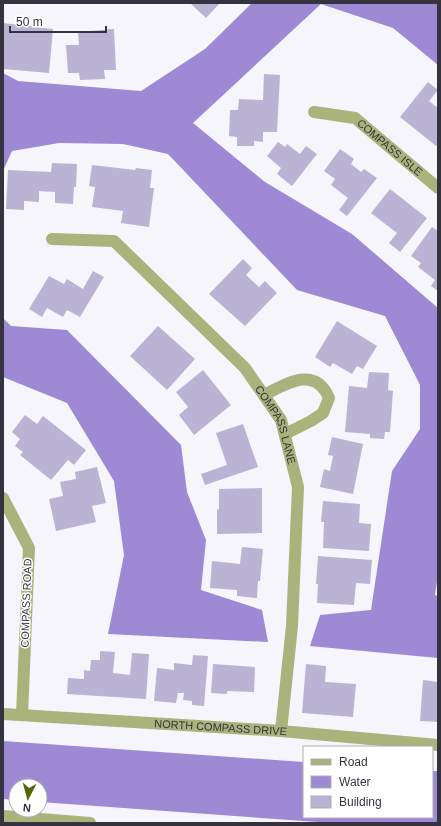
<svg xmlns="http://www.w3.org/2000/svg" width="441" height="826" font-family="Arial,sans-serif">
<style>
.water{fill:#9d89d4}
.building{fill:#bab3d3}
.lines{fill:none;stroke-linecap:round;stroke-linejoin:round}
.minor{stroke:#a9b37b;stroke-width:12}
.labels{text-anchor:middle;stroke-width:3;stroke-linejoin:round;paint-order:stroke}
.street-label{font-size:11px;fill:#363340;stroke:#fff}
</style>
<rect width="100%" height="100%" fill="#f6f5fc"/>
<g class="water">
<polygon points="252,3 438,3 438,65 393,28 321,4 193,123 265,182 352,234 438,308 438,575 435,595 438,596 438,658 310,646 320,615 371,610 392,471 420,429 420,385 385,316 297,290 168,154 123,144 59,143 12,151 3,171 3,73 18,81 141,91 205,49"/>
<polygon points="3,318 11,326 67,330 181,445 187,492 206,540 201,590 262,610 268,642 108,634 124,555 114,481 67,403 3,377"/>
<polygon points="3,741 304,762 304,817 432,817 432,771 438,771 438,823 332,823 40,802 40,786 16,786 16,800 3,799"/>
</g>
<g class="building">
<polygon points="190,3 220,3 206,18"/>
<polygon points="3,23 53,29 49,73 3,69"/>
<polygon points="114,29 116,70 104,70 105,79 80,80 79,73 68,73 66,45 79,45 78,32"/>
<polygon points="264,74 280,75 277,132 263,132 263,142 254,141 254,146 237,146 237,137 229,136 230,110 238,110 239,99 263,100"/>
<polygon points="428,82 438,90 429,101 438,108 438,144 436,146 400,117"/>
<polygon points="278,142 285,147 287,144 300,154 306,146 317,154 292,186 277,174 281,168 267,156"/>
<polygon points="340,149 354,159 351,164 361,172 364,169 377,178 347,216 339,210 348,198 331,185 335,179 324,171"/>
<polygon points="52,163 77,164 76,187 74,187 73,204 55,203 55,192 39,191 39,202 24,201 24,210 6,209 8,170 51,172"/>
<polygon points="92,165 135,170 136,168 152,170 150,188 154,188 149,227 121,223 123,211 92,207 95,187 89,186"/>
<polygon points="390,189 427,218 400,252 389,243 397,233 371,213"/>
<polygon points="432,227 438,231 438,291 431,286 435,280 418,267 421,263 411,256"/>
<polygon points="243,259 252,268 246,275 259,287 265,281 277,293 245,326 209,294"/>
<polygon points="93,271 104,277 80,317 67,310 63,317 47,308 42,317 29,309 49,276 64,284 67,279 83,289"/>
<polygon points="337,321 377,346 363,369 357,366 352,374 333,363 330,367 315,357"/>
<polygon points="158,326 195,359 167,390 130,356"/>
<polygon points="203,370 231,405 194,435 179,415 188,407 176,392"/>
<polygon points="369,372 389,373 388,390 393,391 390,432 385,432 384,439 370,438 370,434 345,432 349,386 367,388"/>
<polygon points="25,415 37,424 43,416 86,450 74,465 68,460 51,480 20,455 23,452 15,446 20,439 12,432"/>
<polygon points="243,424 258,467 205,485 201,474 227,465 216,433"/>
<polygon points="332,437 363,444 353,494 320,487 324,469 330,471 333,456 328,455"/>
<polygon points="97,467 106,503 92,506 96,522 56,531 49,499 63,496 60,482 76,479 75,472"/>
<polygon points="262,488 262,533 217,534 217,510 219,509 219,489"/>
<polygon points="323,501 360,504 359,523 371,524 369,551 323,548 324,522 321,522"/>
<polygon points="242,547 263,549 260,581 258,581 257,598 237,596 237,590 210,588 212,561 240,564"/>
<polygon points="318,556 372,560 370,584 356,583 354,605 317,603 318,584 316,584"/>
<polygon points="100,651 115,652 113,673 130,675 132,653 149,654 146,699 67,694 68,678 84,679 84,670 90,671 91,660 100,660"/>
<polygon points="193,655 208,656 204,706 192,705 192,701 183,700 184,693 178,693 176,703 154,701 157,668 174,670 174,663 192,665"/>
<polygon points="213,664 255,667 254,692 227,691 227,694 211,693"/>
<polygon points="306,664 326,666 325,682 356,684 353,717 302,713"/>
<polygon points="423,680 438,682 438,722 420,721"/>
</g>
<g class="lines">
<g class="minor">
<path id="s1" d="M314,112L355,118L438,188"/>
<path id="s2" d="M52,239L114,241L245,368L281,420L298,487L292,626L281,731"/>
<path d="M264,395C286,384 315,365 329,398L323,413L311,421L285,434"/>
<polyline points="3,498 29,548 22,715"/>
<path id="s3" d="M3,714L281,731L438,745"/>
<polyline points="3,816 90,823"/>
</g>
</g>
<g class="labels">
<g class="street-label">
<text dy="4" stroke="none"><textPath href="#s1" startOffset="87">COMPASS ISLE</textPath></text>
<text dy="4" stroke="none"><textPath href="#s2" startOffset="310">COMPASS LANE</textPath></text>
<text transform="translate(26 603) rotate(-88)" y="4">COMPASS ROAD</text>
<text dy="4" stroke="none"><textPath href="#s3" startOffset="218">NORTH COMPASS DRIVE</textPath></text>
</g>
</g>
<rect width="441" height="826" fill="none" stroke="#363340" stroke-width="8"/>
<rect x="303" y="746" width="130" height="72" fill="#ffffff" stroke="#afadb3"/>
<rect x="311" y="759" width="20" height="6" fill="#a9b37b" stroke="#afadb3"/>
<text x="339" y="766" font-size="12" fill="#363340">Road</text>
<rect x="311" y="776" width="20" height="12" fill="#9d89d4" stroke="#afadb3"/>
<text x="339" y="786" font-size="12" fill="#363340">Water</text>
<rect x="311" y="796" width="20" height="12" fill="#bab3d3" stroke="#afadb3"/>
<text x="339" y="806" font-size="12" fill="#363340">Building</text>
<g transform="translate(28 798) rotate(186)"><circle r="19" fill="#ffffff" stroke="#afadb3"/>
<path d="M0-3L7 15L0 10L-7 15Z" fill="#596405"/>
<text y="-6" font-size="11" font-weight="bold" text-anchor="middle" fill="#363340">N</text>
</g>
<path d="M10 26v6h96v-6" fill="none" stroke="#363340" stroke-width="2"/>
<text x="16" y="26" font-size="12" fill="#363340" stroke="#ffffff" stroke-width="3" paint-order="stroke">50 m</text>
</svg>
